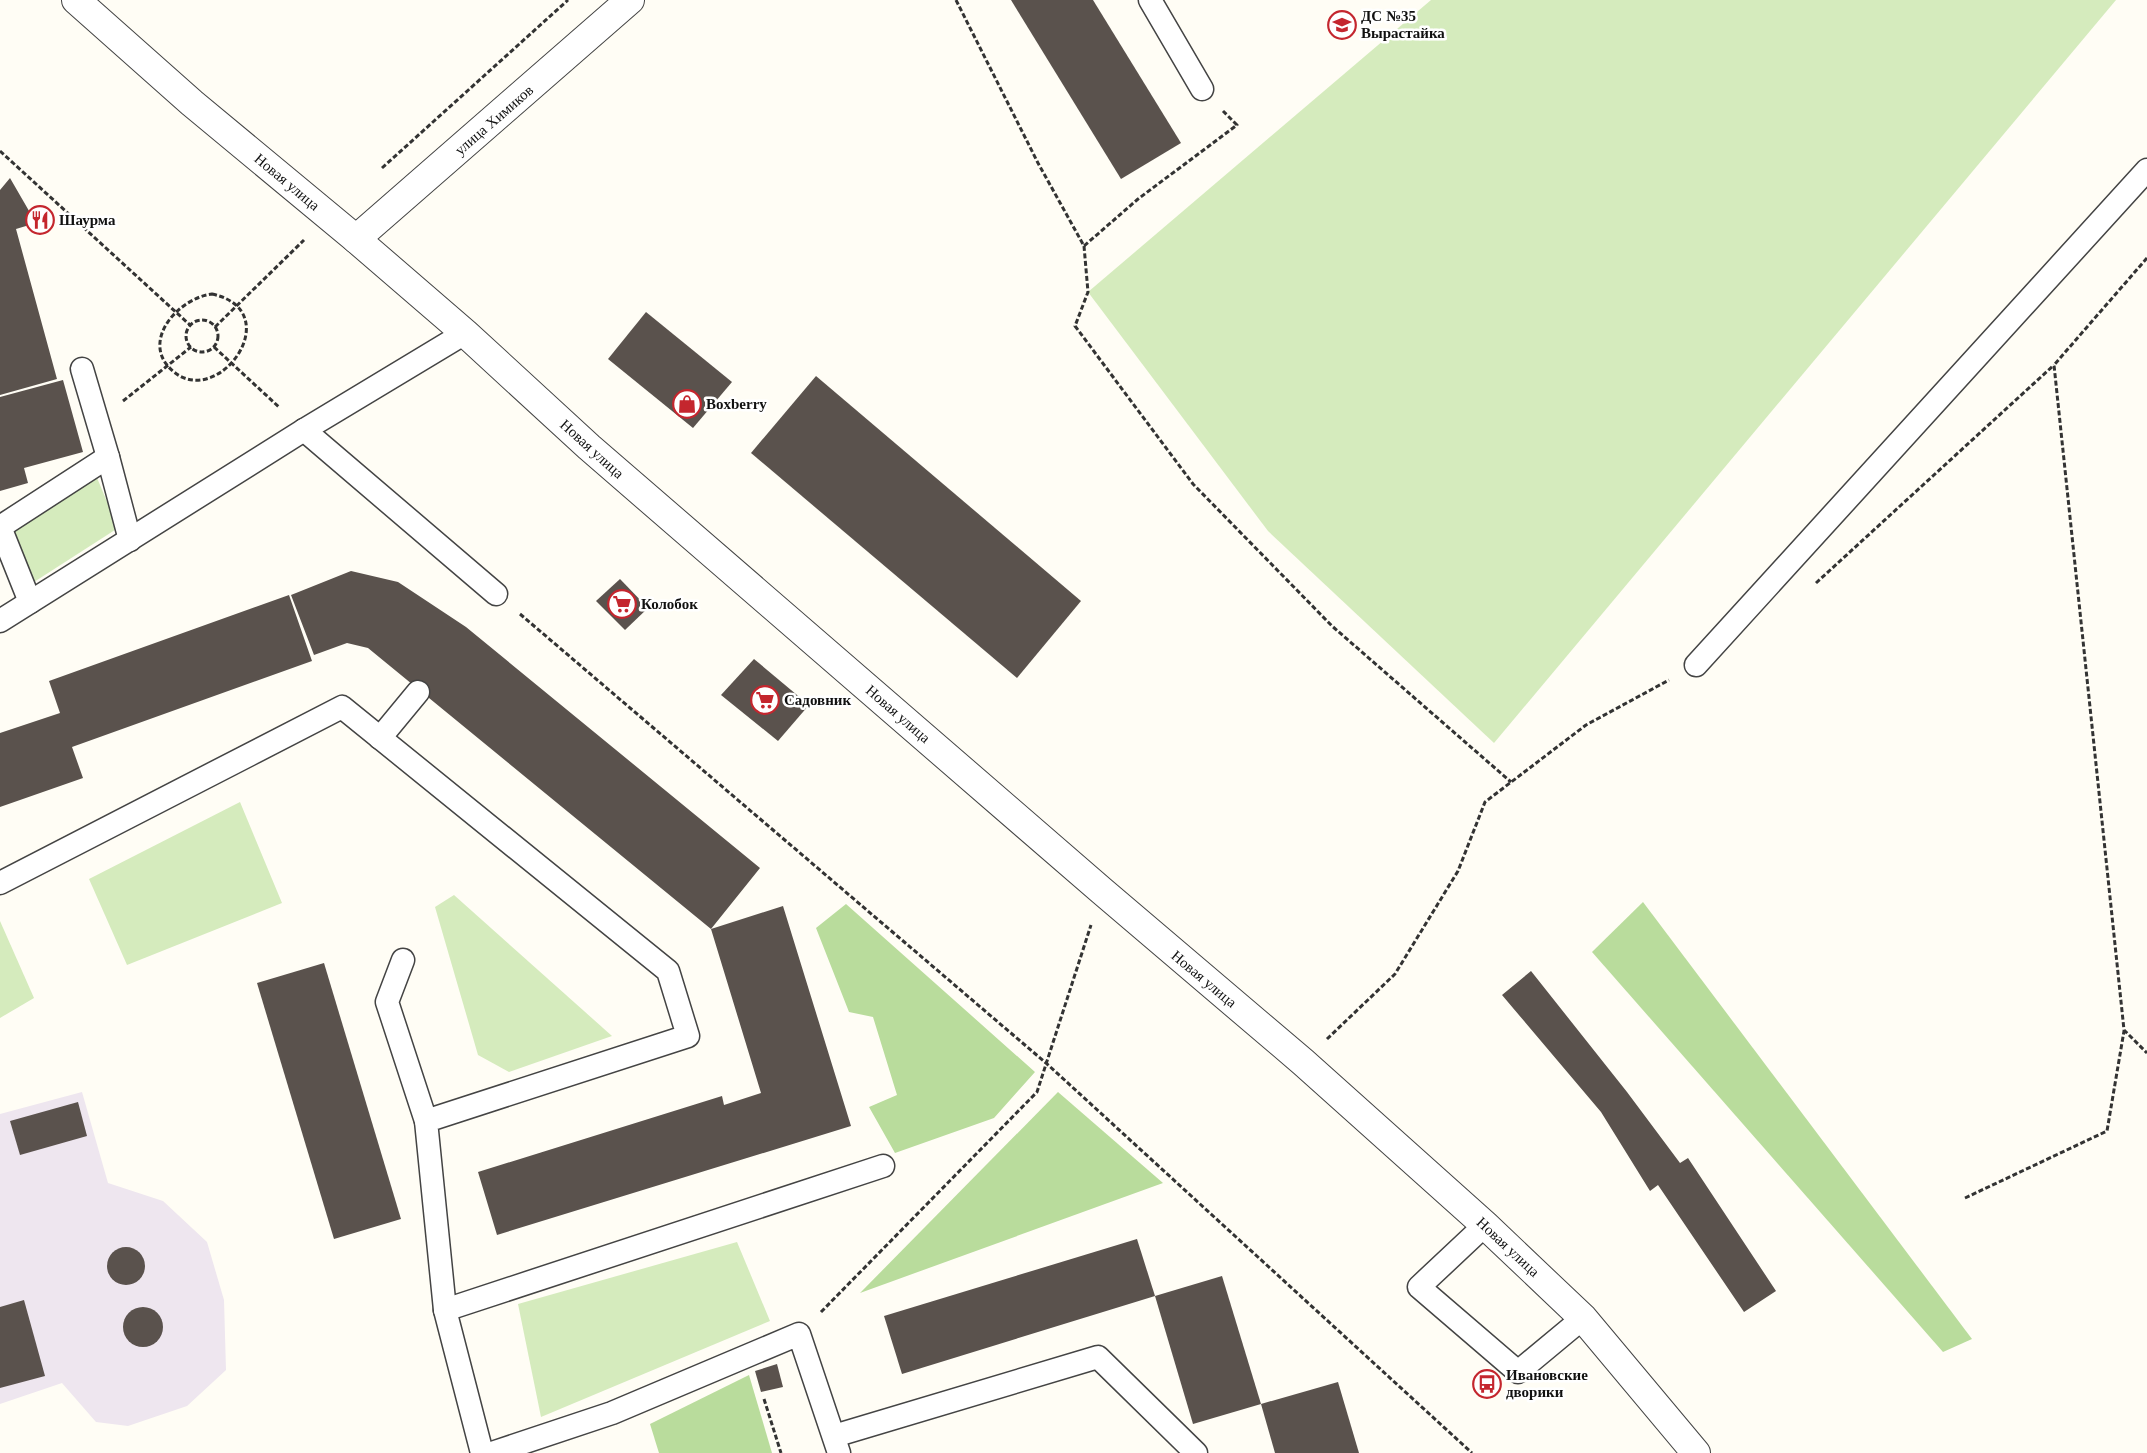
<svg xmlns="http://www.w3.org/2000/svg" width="2147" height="1453" font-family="'Times New Roman',serif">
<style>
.industrial{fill:#eee6ef}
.green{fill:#d5ebbd}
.forest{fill:#b9dc9c}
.building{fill:#5a524d}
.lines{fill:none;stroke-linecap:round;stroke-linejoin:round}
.service-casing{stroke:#444;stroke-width:25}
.minor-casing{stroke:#444;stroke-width:30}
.tertiary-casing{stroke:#444;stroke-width:30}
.path{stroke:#333;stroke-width:3;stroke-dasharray:5 2.5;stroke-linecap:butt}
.service{stroke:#fff;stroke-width:22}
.minor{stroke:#fff;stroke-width:28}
.tertiary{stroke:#fff;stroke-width:28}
.labels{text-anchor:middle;stroke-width:5;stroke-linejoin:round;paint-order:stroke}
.poi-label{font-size:15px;font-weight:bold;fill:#111;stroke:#fff;text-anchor:start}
.street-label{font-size:15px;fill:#111;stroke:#fff}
</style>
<rect width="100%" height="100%" fill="#fffdf5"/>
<polygon class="industrial" points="82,1092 108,1183 163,1201 207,1242 224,1300 226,1370 187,1406 128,1426 96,1422 62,1383 0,1404 0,1114"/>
<g class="green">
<polygon points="1431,0 2116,0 1494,743 1268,531 1088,292"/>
<polygon points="95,473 118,528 34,582 12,532"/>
<polygon points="240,802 282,903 127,965 89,879"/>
<polygon points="454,895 612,1036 509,1072 478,1055 435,907"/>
<polygon points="0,921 34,998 0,1018"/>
<polygon points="737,1242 770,1321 541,1417 518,1304"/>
</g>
<g class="forest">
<polygon points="1643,902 1972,1339 1943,1352 1592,952"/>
<polygon points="846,904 1035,1072 994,1118 895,1153 869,1107 897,1095 873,1017 849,1012 816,928"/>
<polygon points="1058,1092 1163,1183 860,1293"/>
<polygon points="749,1375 772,1453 659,1453 650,1424"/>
</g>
<g class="building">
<polygon points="1011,0 1093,0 1181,143 1121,179"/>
<polygon points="10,178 36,223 16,229 57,379 0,395 0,190"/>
<polygon points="646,312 732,382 693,428 608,359"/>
<polygon points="816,376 1081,601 1017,678 751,453"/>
<polygon points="63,380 83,452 24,468 28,483 0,491 0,397"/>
<polygon points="351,571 398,582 466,627 760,868 711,929 368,648 347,643 314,655 291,595"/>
<polygon points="620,579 648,608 625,630 596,601"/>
<polygon points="289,595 312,661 72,747 83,778 0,807 0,733 60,713 49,681"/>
<polygon points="754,659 809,705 778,741 721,695"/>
<polygon points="783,906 851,1126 497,1235 478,1172 722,1096 724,1105 761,1093 711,929"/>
<polygon points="324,963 401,1219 334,1239 257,983"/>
<polygon points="1531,971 1627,1092 1680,1163 1688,1158 1776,1291 1744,1312 1658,1185 1650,1191 1601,1112 1502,995"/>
<polygon points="78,1102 87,1136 20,1155 10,1121"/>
<polygon points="1137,1239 1155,1296 902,1374 884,1316"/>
<circle cx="126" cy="1266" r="19"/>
<polygon points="1222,1276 1261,1404 1193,1424 1155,1296"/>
<polygon points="24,1300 45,1376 0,1388 0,1307"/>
<circle cx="143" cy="1327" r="20"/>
<polygon points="777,1364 783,1387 761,1392 755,1371"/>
<polygon points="1338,1382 1359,1453 1275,1453 1261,1404"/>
</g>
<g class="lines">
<defs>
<g id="service">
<polyline points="1150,0 1202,89"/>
<polyline points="82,369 108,457"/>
<polyline points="304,430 496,594"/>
<polyline points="0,527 108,457 130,540"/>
<polyline points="0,527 30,602"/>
<polyline points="0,621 304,430 465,333"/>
<polyline points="1696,665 2147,170"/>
<polyline points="380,738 418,692"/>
<polyline points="0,883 342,707 668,971 688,1036 426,1121 445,1310"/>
<polyline points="403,960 387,1002 426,1121"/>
<polyline points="1485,1225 1419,1287 1518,1372 1583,1318"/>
<polyline points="834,1436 1098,1357 1196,1453"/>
<polyline points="482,1453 445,1310 883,1166"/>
<polyline points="492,1453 612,1413 799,1334 839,1453"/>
</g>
<polyline id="minor" points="356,239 630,0"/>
<polyline id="tertiary" points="76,0 192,103 356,239 465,333 589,447 1102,891 1303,1062 1485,1225 1583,1318 1696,1453"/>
</defs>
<use href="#service" class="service-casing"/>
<use href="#minor" class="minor-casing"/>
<use href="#tertiary" class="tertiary-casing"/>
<g class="path">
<polyline points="956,0 1038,163 1084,246 1138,199 1237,125 1223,111"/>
<polyline points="0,151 190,325"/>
<polyline points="382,168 568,0"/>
<polyline points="1084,246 1088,292 1075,326 1193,484 1332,626 1511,782"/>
<polyline points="2147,258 2054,365 2124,1030 2147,1053"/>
<path d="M212,294C289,311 219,409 174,372C138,343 178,298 212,294Z"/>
<circle cx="202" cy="336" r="16"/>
<polyline points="215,327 304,240"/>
<polyline points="214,347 280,408"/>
<polyline points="123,401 191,347"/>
<polyline points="1816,583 2054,365"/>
<polyline points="520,614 1046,1063 1472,1453"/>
<polyline points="1327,1039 1395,974 1458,871 1485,802 1586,725 1669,680"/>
<polyline points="1965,1198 2107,1131 2124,1031"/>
<polyline points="821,1312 1037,1092 1091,925"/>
<polyline points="764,1399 781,1453"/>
</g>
<use href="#service" class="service"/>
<use href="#minor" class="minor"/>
<use href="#tertiary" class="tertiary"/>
</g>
<defs>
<symbol id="school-ring" viewBox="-11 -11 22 22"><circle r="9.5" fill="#fff" stroke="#c4262e" stroke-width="1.5"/><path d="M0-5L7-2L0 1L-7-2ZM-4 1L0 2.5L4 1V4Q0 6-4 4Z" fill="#c4262e"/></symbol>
<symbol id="restaurant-ring" viewBox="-11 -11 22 22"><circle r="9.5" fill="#fff" stroke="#c4262e" stroke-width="1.5"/><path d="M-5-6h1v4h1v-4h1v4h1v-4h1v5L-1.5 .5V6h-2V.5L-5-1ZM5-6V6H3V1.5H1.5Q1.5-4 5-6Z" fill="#c4262e"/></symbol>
<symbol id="shop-ring" viewBox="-11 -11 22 22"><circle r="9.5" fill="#fff" stroke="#c4262e" stroke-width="1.5"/><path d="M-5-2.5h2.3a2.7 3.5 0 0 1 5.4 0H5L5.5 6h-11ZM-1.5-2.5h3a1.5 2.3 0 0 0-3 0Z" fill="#c4262e"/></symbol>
<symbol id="supermarket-ring" viewBox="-11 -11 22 22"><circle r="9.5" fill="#fff" stroke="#c4262e" stroke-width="1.5"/><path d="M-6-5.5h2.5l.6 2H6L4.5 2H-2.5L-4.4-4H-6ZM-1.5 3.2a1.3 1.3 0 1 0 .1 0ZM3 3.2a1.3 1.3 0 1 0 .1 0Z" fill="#c4262e"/></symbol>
<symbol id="bus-ring" viewBox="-11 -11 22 22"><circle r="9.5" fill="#fff" stroke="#c4262e" stroke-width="1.5"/><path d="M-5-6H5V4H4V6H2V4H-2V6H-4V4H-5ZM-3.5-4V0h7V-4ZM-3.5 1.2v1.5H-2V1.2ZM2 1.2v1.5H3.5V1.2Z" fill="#c4262e"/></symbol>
</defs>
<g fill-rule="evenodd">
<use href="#school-ring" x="1326" y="9" width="32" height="32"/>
<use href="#restaurant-ring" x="24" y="204" width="32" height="32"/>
<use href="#shop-ring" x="671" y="388" width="32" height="32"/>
<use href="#supermarket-ring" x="606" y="588" width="32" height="32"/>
<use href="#supermarket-ring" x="749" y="684" width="32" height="32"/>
<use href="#bus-ring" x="1471" y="1368" width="32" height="32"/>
</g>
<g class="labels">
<g class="poi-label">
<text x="1361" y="21">ДС №35<tspan x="1361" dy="17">Вырастайка</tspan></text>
<text x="59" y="225">Шаурма</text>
<text x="706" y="409">Boxberry</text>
<text x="641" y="609">Колобок</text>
<text x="784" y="705">Садовник</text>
<text x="1506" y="1380">Ивановские<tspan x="1506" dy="17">дворики</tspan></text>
</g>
<g class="street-label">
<text transform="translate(494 120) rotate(-41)" y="5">улица Химиков</text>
<text transform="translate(287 182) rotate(40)" y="5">Новая улица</text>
<text transform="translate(592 449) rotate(42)" y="5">Новая улица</text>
<text transform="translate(898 714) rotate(41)" y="5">Новая улица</text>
<text transform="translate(1204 979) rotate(40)" y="5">Новая улица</text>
<text transform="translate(1508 1247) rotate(43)" y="5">Новая улица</text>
</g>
</g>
</svg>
